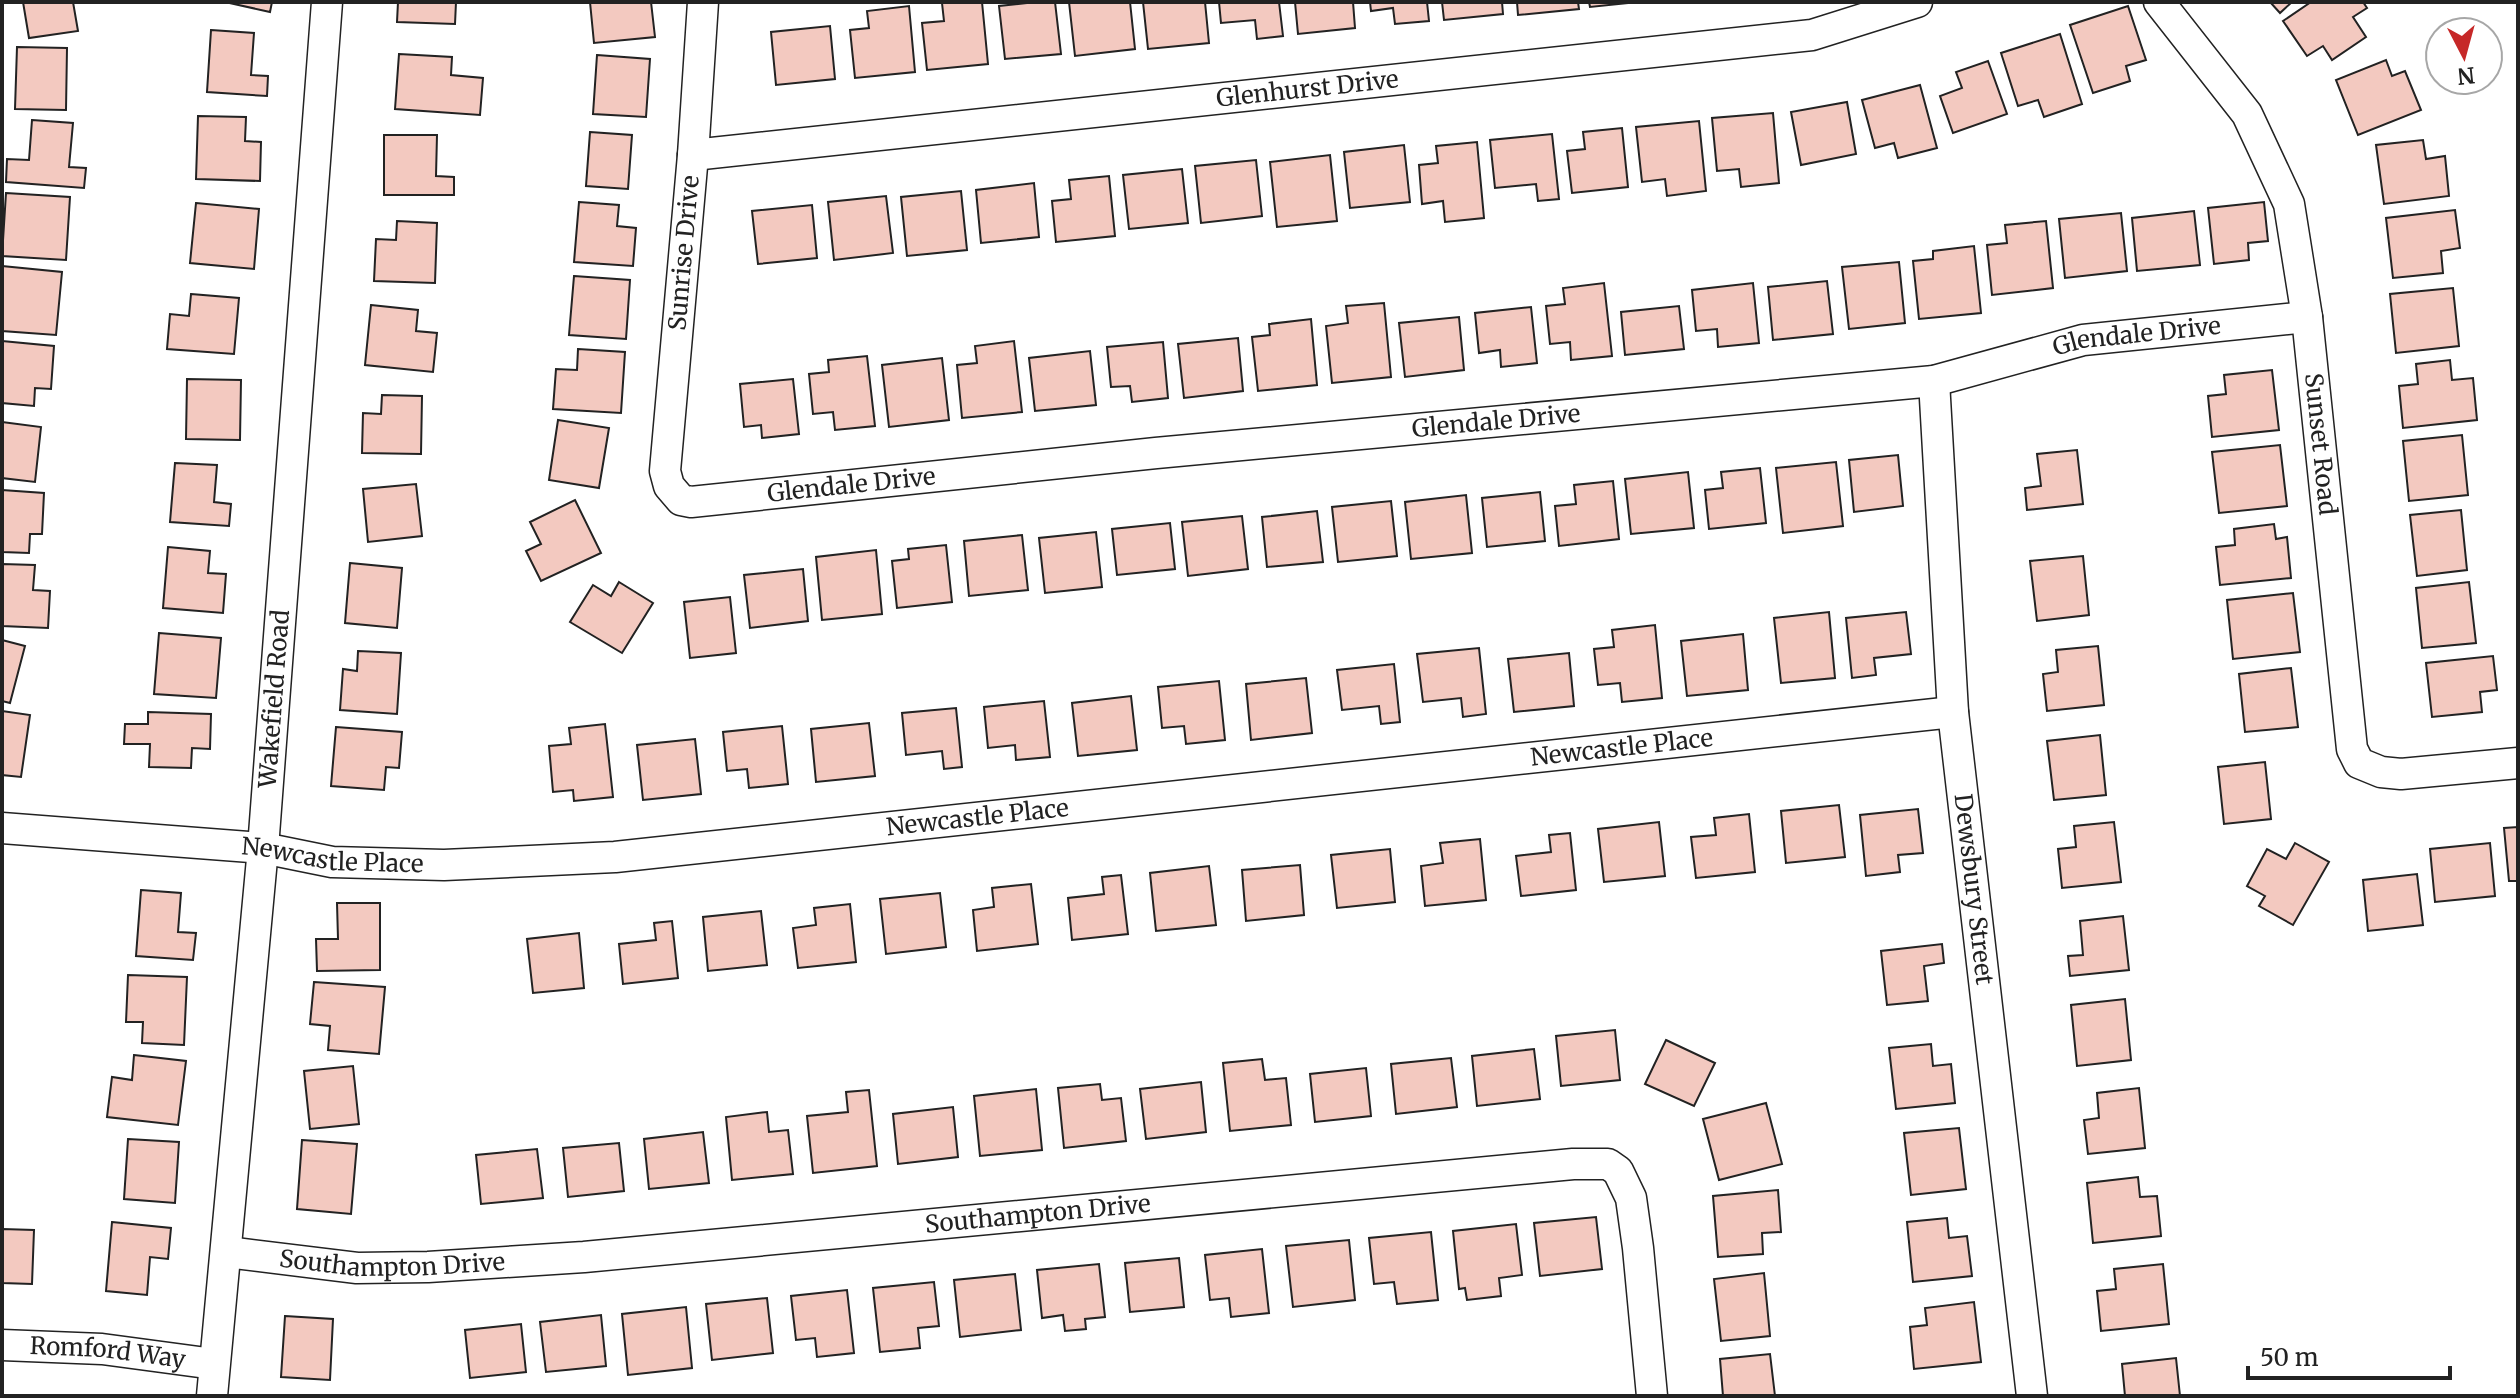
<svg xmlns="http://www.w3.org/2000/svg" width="2520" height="1398" font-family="Merriweather,serif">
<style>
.building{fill:#f3c9c0;stroke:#222;stroke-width:2}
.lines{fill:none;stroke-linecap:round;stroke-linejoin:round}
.minor-casing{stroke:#222;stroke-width:33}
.minor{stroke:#fff;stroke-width:30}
.labels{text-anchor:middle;stroke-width:6;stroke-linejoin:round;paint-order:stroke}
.street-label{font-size:24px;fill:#222;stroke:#fff}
</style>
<rect width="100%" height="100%" fill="#fff"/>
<g class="building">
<polygon points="23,2 73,2 78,31 29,38"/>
<polygon points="225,2 272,2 270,12"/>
<polygon points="398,2 456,2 455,24 397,22"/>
<polygon points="590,2 651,2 655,37 594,43"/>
<polygon points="982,2 988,64 927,70 922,23 944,21 942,3"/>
<polygon points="1036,2 1055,2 1061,54 1005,59 999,6"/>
<polygon points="1069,2 1130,2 1135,49 1075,56"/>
<polygon points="1143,2 1205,2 1209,43 1148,49"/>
<polygon points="1219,2 1279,2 1283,36 1257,39 1255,20 1221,23"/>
<polygon points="1295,2 1353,2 1355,28 1298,34"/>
<polygon points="1370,2 1427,2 1429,21 1395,24 1393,8 1371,11"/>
<polygon points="1442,2 1502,2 1503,14 1444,20"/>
<polygon points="1517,2 1578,2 1579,9 1518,15"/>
<polygon points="1589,2 1638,2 1590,7"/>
<polygon points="2270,2 2292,2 2280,13"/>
<polygon points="2311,2 2363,2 2367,8 2353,17 2366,37 2332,60 2323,46 2307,56 2283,21"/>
<polygon points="909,6 915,72 855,78 850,30 869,28 867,11"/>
<polygon points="2128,6 2146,60 2126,66 2130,81 2093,93 2070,25"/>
<polygon points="830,26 835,79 776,85 771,32"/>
<polygon points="211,30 254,33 251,75 268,76 267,96 207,92"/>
<polygon points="2060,34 2082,104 2044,117 2038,100 2018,106 2001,53"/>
<polygon points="17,47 67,48 66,110 15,109"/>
<polygon points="399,54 452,57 451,75 483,78 480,115 395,109"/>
<polygon points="597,55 650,59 646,117 593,114"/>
<polygon points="2386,60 2392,76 2405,71 2421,110 2358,135 2336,80"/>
<polygon points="1988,61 2007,114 1953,133 1940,96 1962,88 1956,72"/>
<polygon points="1920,85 1937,148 1898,158 1894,143 1875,148 1862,100"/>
<polygon points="1847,102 1856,154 1801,165 1791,112"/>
<polygon points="1773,113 1779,183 1741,187 1739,169 1717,171 1712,118"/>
<polygon points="198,116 246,117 245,141 261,142 260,181 196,179"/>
<polygon points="32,120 73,123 69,167 86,168 84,188 6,182 7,159 29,160"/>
<polygon points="1699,121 1706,191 1667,196 1665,179 1642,182 1636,127"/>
<polygon points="1622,128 1628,187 1572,193 1567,151 1585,149 1583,132"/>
<polygon points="590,132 632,135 628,189 586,186"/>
<polygon points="1552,134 1559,199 1538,201 1536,184 1495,188 1490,140"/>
<polygon points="384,135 437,135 436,176 454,177 454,195 384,195"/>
<polygon points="2423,140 2426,159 2445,156 2449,196 2384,204 2376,145"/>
<polygon points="1477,142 1484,218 1445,222 1443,201 1422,204 1419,165 1438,163 1436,146"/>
<polygon points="1404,145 1410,202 1350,208 1344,152"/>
<polygon points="1330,155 1337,221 1277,227 1270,162"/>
<polygon points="1256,160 1262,216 1201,223 1195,166"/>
<polygon points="1182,169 1188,223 1129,229 1123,175"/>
<polygon points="1109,176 1115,236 1056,242 1052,201 1071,199 1069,180"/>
<polygon points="1034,183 1039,237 981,243 976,190"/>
<polygon points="961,191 967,250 907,256 901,197"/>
<polygon points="6,193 70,197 66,260 2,256"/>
<polygon points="886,196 893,253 834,260 828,202"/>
<polygon points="579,202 619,205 617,226 636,228 633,266 574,262"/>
<polygon points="2264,202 2268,241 2248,243 2249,260 2214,264 2208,208"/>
<polygon points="196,203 259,209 254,269 190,263"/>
<polygon points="812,205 817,258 758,264 752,211"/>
<polygon points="2455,210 2460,248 2441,251 2443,273 2393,278 2386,218"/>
<polygon points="2194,211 2200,265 2137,271 2132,218"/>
<polygon points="2121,213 2127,271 2065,278 2059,219"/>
<polygon points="397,221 437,223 435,283 374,281 376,239 396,240"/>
<polygon points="2046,221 2053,288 1992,295 1987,245 2007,243 2005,225"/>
<polygon points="1974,246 1981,313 1919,319 1913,261 1933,259 1933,251"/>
<polygon points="1899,262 1905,323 1849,329 1842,267"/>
<polygon points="2,266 62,272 56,335 2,331"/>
<polygon points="574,276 630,280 626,339 569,335"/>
<polygon points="1827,281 1833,334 1773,340 1768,287"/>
<polygon points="1604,283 1612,356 1571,360 1570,342 1550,344 1546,306 1565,304 1563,288"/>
<polygon points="1753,283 1759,343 1718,347 1717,329 1696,331 1692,290"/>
<polygon points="2453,288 2459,346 2396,353 2390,294"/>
<polygon points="191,294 239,298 234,354 167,349 170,314 189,316"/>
<polygon points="1384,303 1391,377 1332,383 1326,326 1348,323 1346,306"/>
<polygon points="371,305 418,310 416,331 437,333 433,372 365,365"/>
<polygon points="1679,306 1684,349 1625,355 1621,312"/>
<polygon points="1531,307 1537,363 1501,367 1500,350 1479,353 1475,313"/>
<polygon points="1459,317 1464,370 1405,377 1399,323"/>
<polygon points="1311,319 1317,385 1258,391 1252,337 1270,335 1269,324"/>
<polygon points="1238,338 1243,391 1184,398 1178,344"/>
<polygon points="2,341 54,346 51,389 35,388 34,406 2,403"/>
<polygon points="1014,341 1022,412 962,418 957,365 977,363 975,346"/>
<polygon points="1163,342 1168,398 1132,402 1130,386 1111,387 1107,347"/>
<polygon points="578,349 625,352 621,413 553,409 556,369 577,370"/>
<polygon points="1090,351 1096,405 1035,411 1029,358"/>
<polygon points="867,356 875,426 835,430 833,412 813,414 809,374 829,372 828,360"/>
<polygon points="942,358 949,420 889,427 882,365"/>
<polygon points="2450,360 2452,380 2473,378 2477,420 2403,428 2399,386 2418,384 2416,364"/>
<polygon points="2272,370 2279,430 2212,437 2208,396 2226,394 2224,375"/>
<polygon points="187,379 241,380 240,440 186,439"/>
<polygon points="793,379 799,434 762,438 761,425 744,427 740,384"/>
<polygon points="382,395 422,396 421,454 362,453 363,413 381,414"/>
<polygon points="558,420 609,428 599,488 549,480"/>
<polygon points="2,422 41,427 35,482 2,478"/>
<polygon points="2462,435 2468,495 2409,501 2403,441"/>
<polygon points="2280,445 2287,506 2219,513 2212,452"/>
<polygon points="2077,450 2083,504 2027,510 2025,488 2041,486 2037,454"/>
<polygon points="1898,455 1903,506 1854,512 1849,460"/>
<polygon points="1836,462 1843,526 1783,533 1776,468"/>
<polygon points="175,463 217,465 214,502 231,504 229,526 170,522"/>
<polygon points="1760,468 1766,523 1709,529 1705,490 1723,488 1721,472"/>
<polygon points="1688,472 1694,528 1631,534 1625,479"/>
<polygon points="1613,481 1619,539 1559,546 1555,506 1576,504 1574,485"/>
<polygon points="416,484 422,536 368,542 363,489"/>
<polygon points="2,490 44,493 42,534 30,534 29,553 2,552"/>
<polygon points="1540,492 1545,541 1487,547 1482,498"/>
<polygon points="1466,495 1472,553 1411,559 1405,502"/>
<polygon points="575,500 601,553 541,581 526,551 541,544 530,522"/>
<polygon points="1391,501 1397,556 1338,562 1332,507"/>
<polygon points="2461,510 2467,570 2417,576 2410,515"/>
<polygon points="1317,511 1323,562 1267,567 1262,517"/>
<polygon points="1242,516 1248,569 1188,576 1182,522"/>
<polygon points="1170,523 1175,569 1117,575 1112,529"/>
<polygon points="2274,524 2276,539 2287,537 2291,578 2220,585 2216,547 2235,545 2234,529"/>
<polygon points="1096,532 1102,587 1045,593 1039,538"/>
<polygon points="1022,535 1028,590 969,596 964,541"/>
<polygon points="946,545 952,602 897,608 892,561 909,559 908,549"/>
<polygon points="168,547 210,551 208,573 226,574 223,613 163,608"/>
<polygon points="876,550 882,614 822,620 816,557"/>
<polygon points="2083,556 2089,615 2037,621 2030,561"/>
<polygon points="350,563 402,568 397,628 345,623"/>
<polygon points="2,564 35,565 33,590 50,591 48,628 2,626"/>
<polygon points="803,569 808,621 750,628 744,575"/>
<polygon points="619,582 653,603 622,653 570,622 593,585 611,596"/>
<polygon points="2469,582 2476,643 2422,648 2416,588"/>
<polygon points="2293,593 2300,652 2233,659 2227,600"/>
<polygon points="730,597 736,653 690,658 684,602"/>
<polygon points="1829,612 1835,678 1781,683 1774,618"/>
<polygon points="1906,612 1911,654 1874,658 1876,675 1852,678 1846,618"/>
<polygon points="1655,625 1662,698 1622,702 1620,683 1598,685 1594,649 1614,647 1612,630"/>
<polygon points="159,633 221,638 216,698 154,694"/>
<polygon points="1743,634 1748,690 1687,696 1681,641"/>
<polygon points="2,640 25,646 10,703 2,701"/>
<polygon points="2098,646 2104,705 2047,711 2043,674 2058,672 2056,650"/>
<polygon points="1479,648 1486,714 1463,717 1461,698 1423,702 1417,654"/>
<polygon points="358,651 401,653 397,714 340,710 343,669 357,671"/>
<polygon points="1569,653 1574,706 1514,712 1508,659"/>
<polygon points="2493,656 2497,690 2480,692 2482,712 2432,717 2426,663"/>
<polygon points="1394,664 1400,722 1381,724 1379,706 1342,710 1337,670"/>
<polygon points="2291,668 2298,727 2245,732 2239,674"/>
<polygon points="1306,678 1312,733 1251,740 1246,684"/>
<polygon points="1219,681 1225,740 1186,744 1184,726 1162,728 1158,687"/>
<polygon points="1131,696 1137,750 1078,756 1072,703"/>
<polygon points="1044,701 1050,757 1016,760 1015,745 988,748 984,707"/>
<polygon points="956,708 962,767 944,769 942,751 906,755 902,713"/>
<polygon points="2,711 30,715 21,777 2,775"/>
<polygon points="148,712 211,714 210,749 192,748 191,768 149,767 150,744 124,744 125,724 148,724"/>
<polygon points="869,723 875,776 816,782 811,729"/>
<polygon points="605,724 613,797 574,801 573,790 553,792 549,746 571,744 569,728"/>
<polygon points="782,726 788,784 749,788 747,769 727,771 723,732"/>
<polygon points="336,727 402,732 399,768 386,767 384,790 331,786"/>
<polygon points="2100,735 2106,795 2054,800 2047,741"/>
<polygon points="695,739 701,794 643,800 637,745"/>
<polygon points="2265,762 2271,819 2224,824 2218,767"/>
<polygon points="1839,805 1845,857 1786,863 1781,811"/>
<polygon points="1918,809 1923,853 1898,855 1900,872 1866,876 1860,815"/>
<polygon points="1749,814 1755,872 1696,878 1691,837 1716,835 1714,818"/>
<polygon points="1659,822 1665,876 1604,882 1598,829"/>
<polygon points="2114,822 2121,882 2062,888 2058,849 2076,847 2074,826"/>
<polygon points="2518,827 2518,881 2509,881 2504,828"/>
<polygon points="1570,833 1576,890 1521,896 1516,856 1551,852 1549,835"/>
<polygon points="1480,839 1486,900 1425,906 1421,866 1443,863 1440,843"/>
<polygon points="2295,843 2329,862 2293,925 2259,906 2265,896 2247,886 2267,849 2286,859"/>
<polygon points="2490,843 2495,896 2435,902 2430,849"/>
<polygon points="1390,849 1395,902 1337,908 1331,855"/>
<polygon points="1300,865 1304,915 1246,921 1242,870"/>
<polygon points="1209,866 1216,925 1156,931 1150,873"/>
<polygon points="2417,874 2423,925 2368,931 2363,880"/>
<polygon points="1121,875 1128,934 1072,940 1068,898 1104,894 1102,877"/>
<polygon points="1031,884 1038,944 977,951 973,910 994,907 992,888"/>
<polygon points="141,890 181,893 178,932 196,933 193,960 136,956"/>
<polygon points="940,893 946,947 886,954 880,899"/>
<polygon points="337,903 380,903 380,970 317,971 316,939 338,939"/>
<polygon points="850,904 856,962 798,968 793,928 816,925 814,908"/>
<polygon points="761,911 767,965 708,971 703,917"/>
<polygon points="2123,916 2129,970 2070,976 2068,956 2083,955 2080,921"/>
<polygon points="672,921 678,978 623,984 619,944 656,940 654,923"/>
<polygon points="579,933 584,988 533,993 527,939"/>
<polygon points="1942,944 1944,963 1924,966 1928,1001 1887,1005 1881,951"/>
<polygon points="128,975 187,977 184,1045 142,1043 143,1022 126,1022"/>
<polygon points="314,982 385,987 379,1054 328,1050 330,1026 310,1024"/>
<polygon points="2125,999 2131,1060 2077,1066 2071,1005"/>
<polygon points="1615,1030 1620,1080 1561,1086 1556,1036"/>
<polygon points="1666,1040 1715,1063 1694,1106 1645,1084"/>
<polygon points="1931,1044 1933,1066 1951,1064 1955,1103 1896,1109 1889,1048"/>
<polygon points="1534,1049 1540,1099 1477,1106 1472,1056"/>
<polygon points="134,1055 186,1061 178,1125 107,1117 112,1077 132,1080"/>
<polygon points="1451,1058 1457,1107 1396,1114 1391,1064"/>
<polygon points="1262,1059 1265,1080 1286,1078 1291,1125 1230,1131 1223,1063"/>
<polygon points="353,1066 359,1124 310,1129 304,1071"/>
<polygon points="1366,1068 1371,1116 1315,1122 1310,1074"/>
<polygon points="1201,1082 1206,1132 1146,1139 1140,1089"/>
<polygon points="1100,1084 1102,1100 1121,1098 1126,1141 1064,1148 1058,1088"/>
<polygon points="2139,1088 2145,1148 2088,1154 2084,1120 2099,1118 2097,1093"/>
<polygon points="1036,1089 1042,1150 980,1156 974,1096"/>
<polygon points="869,1090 877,1166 813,1173 807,1116 848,1112 846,1092"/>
<polygon points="1766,1103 1782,1164 1719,1180 1703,1119"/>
<polygon points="953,1107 958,1157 898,1164 893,1114"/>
<polygon points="767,1112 769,1132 788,1130 793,1174 732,1180 726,1117"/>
<polygon points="1959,1128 1966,1189 1911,1195 1904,1133"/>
<polygon points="703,1132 709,1183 649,1189 644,1139"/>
<polygon points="128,1139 179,1142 175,1203 124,1199"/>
<polygon points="302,1140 357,1144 351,1214 297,1209"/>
<polygon points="619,1143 624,1191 568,1197 563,1148"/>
<polygon points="537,1149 543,1198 481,1204 476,1155"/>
<polygon points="2138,1177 2140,1197 2157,1196 2161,1236 2093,1243 2087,1183"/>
<polygon points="1778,1190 1781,1232 1762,1233 1763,1254 1718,1257 1713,1196"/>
<polygon points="1596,1217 1602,1269 1540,1276 1534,1223"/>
<polygon points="1947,1218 1949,1238 1967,1236 1972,1276 1913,1282 1907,1222"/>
<polygon points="112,1222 171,1228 168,1259 150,1257 147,1295 106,1291"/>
<polygon points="1516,1224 1522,1275 1499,1278 1501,1296 1467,1300 1465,1288 1459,1289 1453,1231"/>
<polygon points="2,1229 34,1230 32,1284 2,1283"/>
<polygon points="1431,1232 1438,1300 1397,1304 1394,1282 1374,1284 1369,1238"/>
<polygon points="1349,1240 1355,1300 1293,1307 1286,1246"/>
<polygon points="1262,1249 1269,1313 1231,1317 1229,1298 1210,1300 1205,1255"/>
<polygon points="1179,1258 1184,1307 1130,1312 1125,1263"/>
<polygon points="1099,1264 1105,1317 1085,1319 1086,1329 1065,1331 1063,1315 1042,1318 1037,1270"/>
<polygon points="2163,1264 2169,1324 2101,1331 2097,1291 2116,1289 2114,1269"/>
<polygon points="1764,1273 1770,1336 1721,1341 1714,1279"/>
<polygon points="1015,1274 1021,1330 960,1337 954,1280"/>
<polygon points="934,1282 939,1326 918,1328 920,1348 880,1352 873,1288"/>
<polygon points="847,1290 854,1353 817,1357 815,1338 796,1340 791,1296"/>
<polygon points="767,1298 773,1353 712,1360 706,1304"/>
<polygon points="1974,1302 1981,1362 1914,1369 1910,1327 1927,1325 1925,1308"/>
<polygon points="686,1307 692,1368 628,1375 622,1314"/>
<polygon points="601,1315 606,1366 546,1372 540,1322"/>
<polygon points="285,1316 333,1319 330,1380 281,1377"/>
<polygon points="521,1324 526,1372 470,1378 465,1330"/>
<polygon points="1770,1354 1775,1396 1723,1396 1720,1359"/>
<polygon points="2176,1358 2180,1396 2125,1396 2122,1364"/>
</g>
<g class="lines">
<defs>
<g id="minor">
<path id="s1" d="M703,2L693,155L665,471L669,486L681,500L691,502L1156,453L1934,381L2083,340L2307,317"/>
<path id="s2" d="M2159,2L2247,114L2289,204L2307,317L2352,749L2359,763L2381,772L2401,774L2518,763"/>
<path id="s3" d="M693,155L1812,35L1917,2"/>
<path id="s4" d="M1934,381L1953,712L2032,1396"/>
<path id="s5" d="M2,828L263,848L332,862L444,865L615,857L1953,712"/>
<path id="s6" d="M227,1252L357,1268L428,1267L584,1257L1573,1164H1608L1618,1171L1631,1198L1638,1248L1652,1396"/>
<path id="s7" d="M2,1345L102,1349L214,1364"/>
<path id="s8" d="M212,1396L263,848L327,2"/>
</g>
</defs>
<use href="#minor" class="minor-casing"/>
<use href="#minor" class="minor"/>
</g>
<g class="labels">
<g class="street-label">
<text dy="8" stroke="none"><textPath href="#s3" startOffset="618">Glenhurst Drive</textPath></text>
<text transform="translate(684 253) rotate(-85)" y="8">Sunrise Drive</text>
<text dy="8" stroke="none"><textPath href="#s1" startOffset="1972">Glendale Drive</textPath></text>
<text dy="8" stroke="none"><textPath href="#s1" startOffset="1324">Glendale Drive</textPath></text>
<text dy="8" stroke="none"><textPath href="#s2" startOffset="484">Sunset Road</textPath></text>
<text dy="8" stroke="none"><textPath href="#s1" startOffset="676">Glendale Drive</textPath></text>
<text dy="8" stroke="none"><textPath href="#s8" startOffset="700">Wakefield Road</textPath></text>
<text dy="8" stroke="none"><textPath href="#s5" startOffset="1628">Newcastle Place</textPath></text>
<text dy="8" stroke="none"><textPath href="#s5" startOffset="980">Newcastle Place</textPath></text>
<text dy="8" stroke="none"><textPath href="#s5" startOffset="332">Newcastle Place</textPath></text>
<text dy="8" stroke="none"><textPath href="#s4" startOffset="510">Dewsbury Street</textPath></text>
<text dy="8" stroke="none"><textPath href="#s6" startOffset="814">Southampton Drive</textPath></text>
<text dy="8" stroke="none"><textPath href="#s6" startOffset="166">Southampton Drive</textPath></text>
<text dy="8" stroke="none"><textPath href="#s7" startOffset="106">Romford Way</textPath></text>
</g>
</g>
<rect width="2520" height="1398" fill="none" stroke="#222222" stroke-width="8"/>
<g transform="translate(2464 56) rotate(174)"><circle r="38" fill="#ffffff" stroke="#a7a7a7" stroke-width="2"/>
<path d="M0-6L14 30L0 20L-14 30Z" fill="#c62828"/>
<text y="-12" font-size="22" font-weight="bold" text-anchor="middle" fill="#222222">N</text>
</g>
<path d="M2248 1366v12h202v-12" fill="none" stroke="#222222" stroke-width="4"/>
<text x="2260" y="1366" font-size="24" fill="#222222" stroke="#ffffff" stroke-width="6" paint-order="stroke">50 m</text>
</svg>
